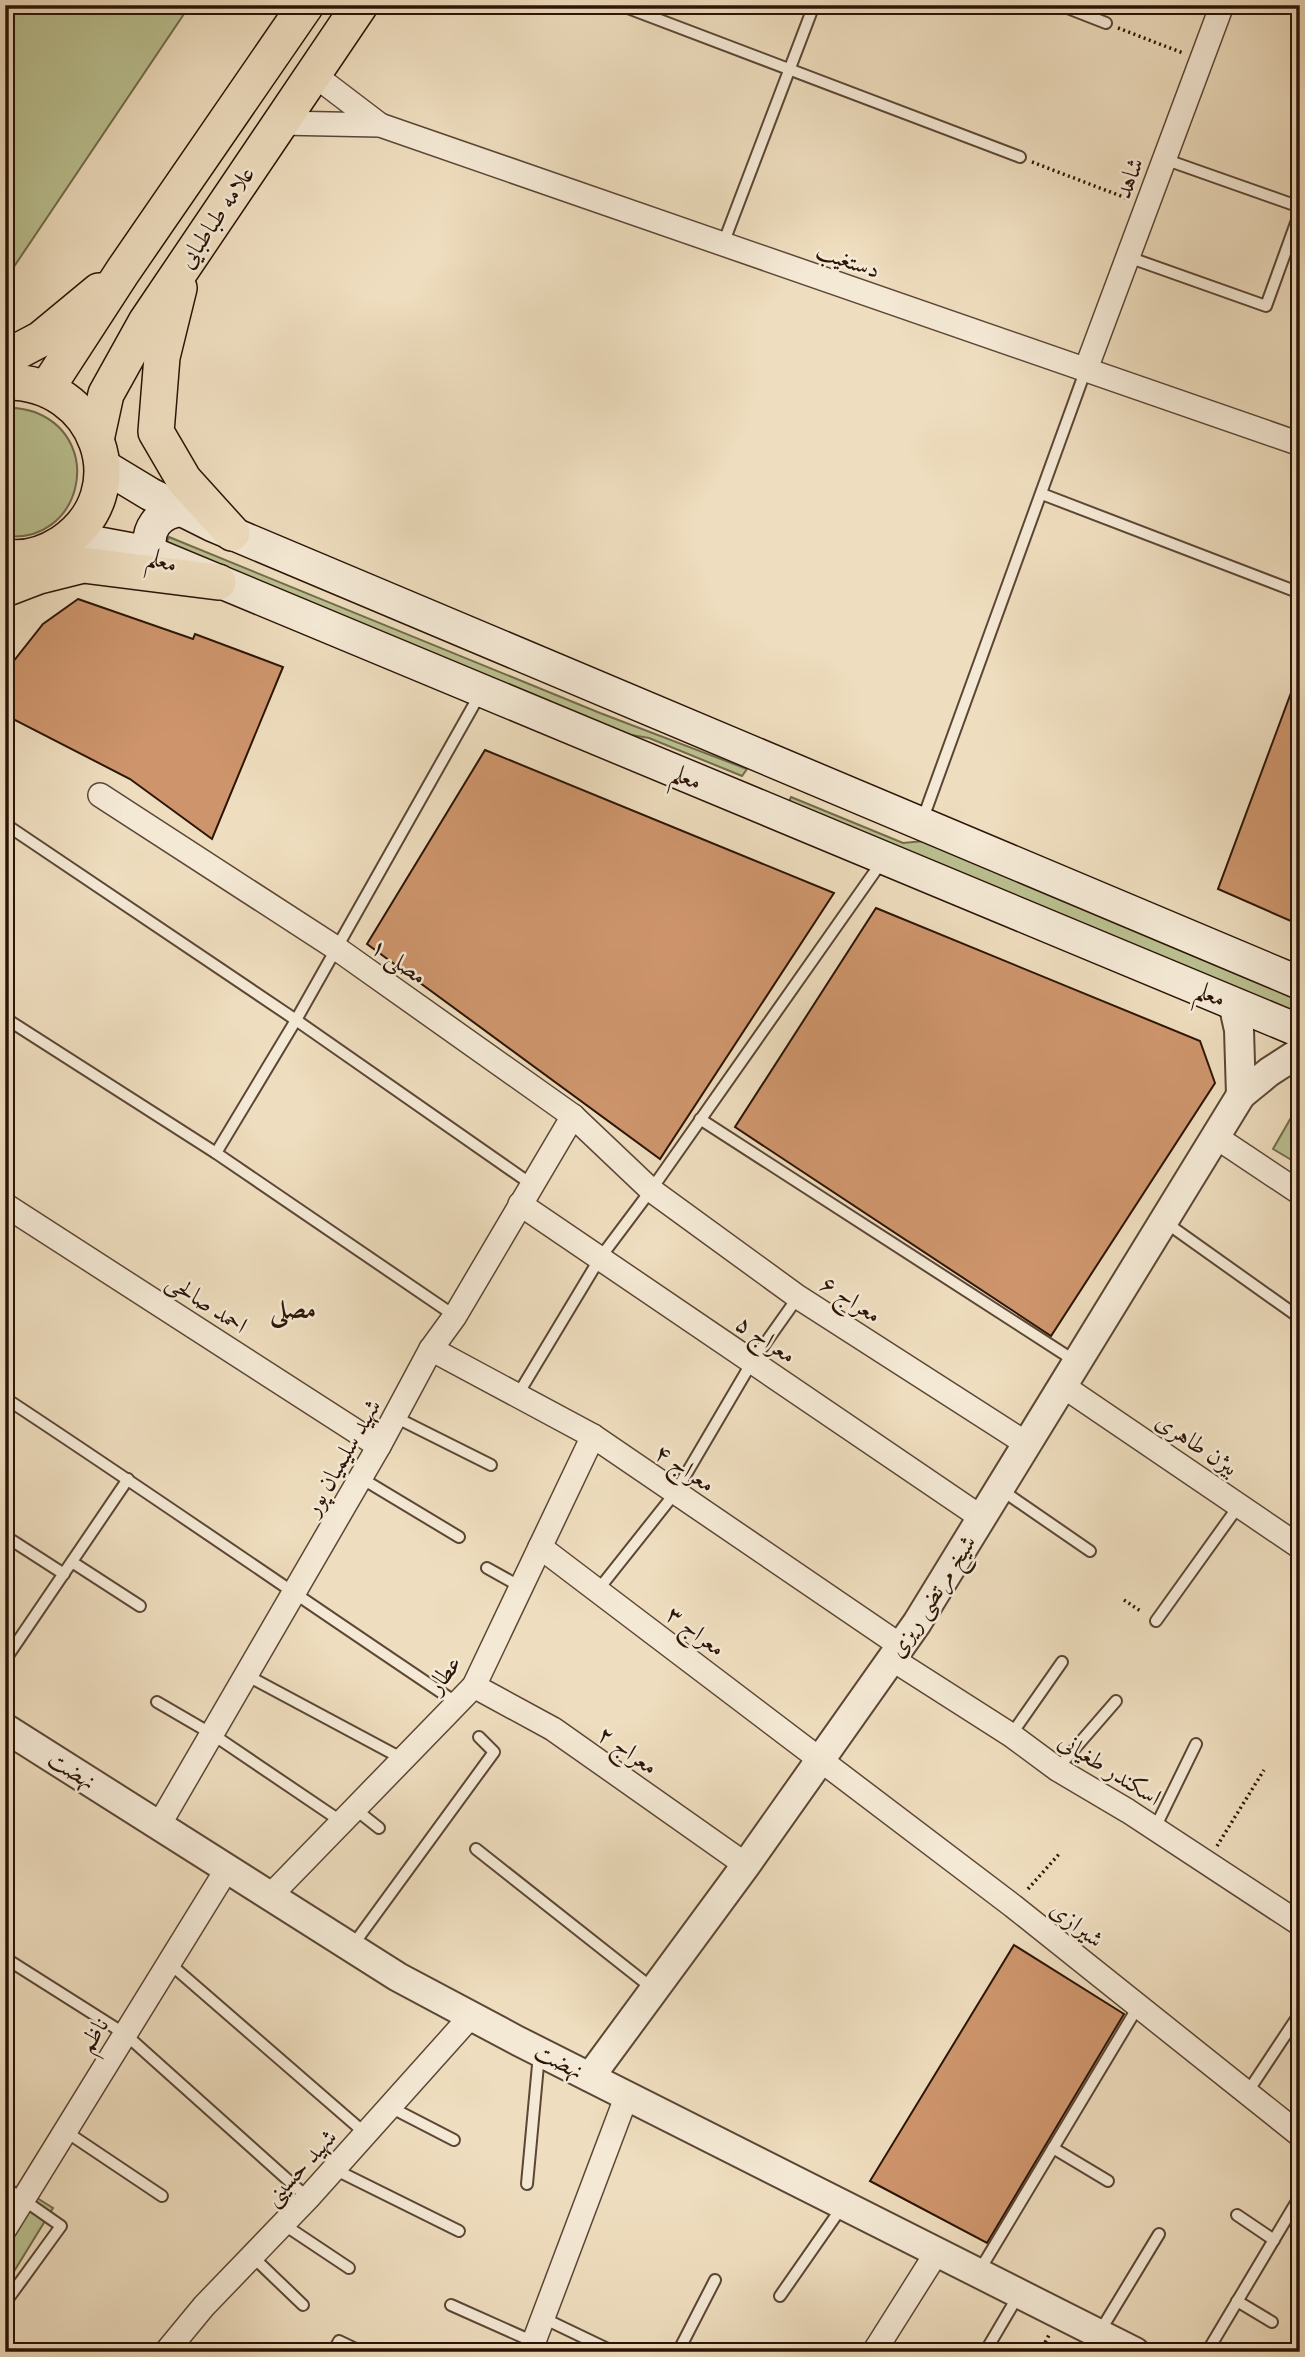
<svg xmlns="http://www.w3.org/2000/svg" width="1305" height="2357" font-family="'IM FELL DW Pica',Amiri,serif">
<style>
.green{fill:#bac090;stroke:#736a4c;stroke-width:2}
.building{fill:#ce956c;stroke:#2c1407;stroke-width:2}
.lines{fill:none;stroke-linecap:round;stroke-linejoin:round}
.service-casing{stroke:#5c4635;stroke-width:14}
.minor-casing{stroke:#5c4635;stroke-width:26}
.tertiary-casing{stroke:#5c4635;stroke-width:32}
.secondary-casing{stroke:#2c1407;stroke-width:35}
.primary-casing{stroke:#2c1407;stroke-width:38}
.path{stroke:#2c1407;stroke-width:3.5;stroke-dasharray:2 3.5;stroke-linecap:butt}
.service{stroke:#f4e9d5;stroke-width:10}
.minor{stroke:#f4e9d5;stroke-width:23}
.tertiary{stroke:#f4e9d5;stroke-width:28}
.secondary{stroke:#f4e9d5;stroke-width:32}
.primary{stroke:#eeddbe;stroke-width:35}
.labels{text-anchor:middle;stroke-width:5;stroke-linejoin:round;paint-order:stroke}
.street-label{font-size:24px;fill:#2c1407;stroke:#f4e9d5}
.neighbourhood-label{font-size:26px;font-weight:bold;fill:#2c1407;stroke:#f4e9d5}
</style>
<rect width="100%" height="100%" fill="#eeddbe"/>
<filter id="stains"><feTurbulence type="fractalNoise" baseFrequency=".00286" numOctaves="4"/><feColorMatrix values="0 0 0 0 .2 0 0 0 0 .09 0 0 0 0 .02 0 0 0 .5 -.17"/></filter>
<radialGradient id="worn" r=".72"><stop offset=".6" stop-color="#630" stop-opacity="0"/><stop offset="1" stop-color="#630" stop-opacity=".3"/></radialGradient>
<g class="green">
<polygon points="5,5 190,5 5,280"/>
<path d="M16,408C23,409 31,410 37,413C106,442 80,545 5,536V409Z"/>
<polygon points="169,537 600,713 747,769 742,776 649,738 607,731 161,552"/>
<polygon points="791,797 903,843 924,841 1300,998 1300,1014 788,804"/>
<polygon points="1300,1102 1300,1165 1273,1149"/>
<polygon points="34,2196 53,2208 5,2286 5,2243"/>
</g>
<g class="building">
<polygon points="78,599 193,639 195,634 283,667 212,839 130,779 5,715 5,672 43,624"/>
<polygon points="1298,674 1300,674 1300,925 1218,889"/>
<polygon points="485,750 834,893 660,1159 367,944"/>
<polygon points="876,908 1200,1041 1215,1083 1051,1336 735,1127"/>
<polygon points="1014,1945 1124,2014 987,2243 870,2181"/>
</g>
<g class="lines">
<defs>
<g id="service">
<polyline points="620,5 1020,157"/>
<polyline points="1060,5 1106,23"/>
<polyline points="1164,159 1300,207"/>
<polyline points="723,244 814,5"/>
<polyline points="1128,257 1266,306 1300,212"/>
<polyline points="1042,494 1300,593"/>
<polyline points="922,821 1086,369"/>
<polyline points="5,824 296,1020 531,1184"/>
<polyline points="5,1018 216,1153 455,1316"/>
<polyline points="700,1119 1075,1361"/>
<polyline points="216,1153 296,1020 480,694"/>
<polyline points="1165,1222 1300,1318"/>
<polyline points="517,1396 600,1258 651,1190 883,860"/>
<path d="M5,1398C157,1498 306,1602 457,1703"/>
<polyline points="395,1417 491,1465"/>
<polyline points="361,1478 459,1537"/>
<polyline points="1000,1489 1090,1551"/>
<polyline points="5,1536 64,1574"/>
<polyline points="72,1562 140,1606"/>
<polyline points="487,1568 521,1587"/>
<polyline points="598,1590 675,1493 752,1362 798,1297"/>
<polyline points="1156,1621 1240,1504"/>
<polyline points="5,1660 128,1479"/>
<polyline points="246,1675 403,1759"/>
<polyline points="157,1702 212,1734 342,1822"/>
<polyline points="1011,1735 1062,1662"/>
<polyline points="1057,1769 1116,1701"/>
<polyline points="355,1809 379,1828"/>
<polyline points="1155,1828 1196,1744"/>
<polyline points="476,1849 652,1988"/>
<polyline points="353,1945 494,1752 479,1737"/>
<polyline points="5,1958 125,2034 308,2198"/>
<polyline points="169,1963 366,2134"/>
<polyline points="1247,2093 1300,2013"/>
<polyline points="390,2107 454,2140"/>
<polyline points="65,2131 162,2196"/>
<polyline points="1053,2148 1108,2181"/>
<polyline points="334,2169 459,2231"/>
<polyline points="527,2184 539,2054"/>
<polyline points="5,2187 61,2226 5,2303"/>
<polyline points="1237,2215 1274,2240"/>
<polyline points="283,2224 349,2268"/>
<polyline points="252,2256 303,2305"/>
<polyline points="978,2273 1139,2005"/>
<polyline points="780,2296 842,2207"/>
<polyline points="1237,2301 1272,2322"/>
<polyline points="451,2305 534,2342"/>
<polyline points="543,2318 614,2352"/>
<polyline points="1099,2333 1159,2234"/>
<polyline points="333,2352 339,2341 362,2352"/>
<polyline points="678,2352 715,2280"/>
<polyline points="985,2352 1018,2296"/>
<polyline points="1207,2352 1300,2196"/>
</g>
<g id="minor">
<polyline points="313,74 380,125"/>
<polyline points="280,123 380,125 1300,444"/>
<polyline points="1086,369 1222,5"/>
<polyline points="100,795 336,948 573,1116 651,1190 798,1297 1027,1444"/>
<polyline points="1216,1137 1300,1193"/>
<polyline points="520,1204 982,1518"/>
<polyline points="5,1205 379,1446"/>
<polyline points="431,1349 593,1436 901,1646"/>
<polyline points="1063,1386 1300,1547"/>
<polyline points="540,1547 1013,1906 1300,2135"/>
<polyline points="892,1659 1011,1735 1057,1769 1128,1811 1300,1924"/>
<polyline points="474,1686 553,1729 746,1865"/>
<polyline points="159,1825 379,1446 431,1349 455,1316 573,1116"/>
<polyline points="270,1896 474,1686 593,1436"/>
<polyline points="5,2229 227,1869"/>
<polyline points="166,2352 204,2306 308,2198 471,2016"/>
<polyline points="530,2352 627,2095"/>
<polyline points="874,2352 937,2252"/>
</g>
<g id="tertiary">
<polyline points="1233,1003 1239,1030 1241,1095 1269,1072 1300,1052"/>
<polyline points="5,1728 398,1977 518,2041 1135,2352"/>
<polyline points="590,2077 746,1865 917,1623 1241,1095"/>
</g>
<g id="secondary">
<polyline points="102,465 150,494 212,525 1300,983"/>
<polyline points="70,538 151,553 1300,1031"/>
<path d="M151,553C145,530 158,512 182,510"/>
</g>
<g id="primary">
<polyline points="179,288 162,357 156,432 184,480 232,533"/>
<polyline points="5,358 41,339 99,291"/>
<path d="M5,382C98,380 138,492 62,543C45,554 25,560 5,557"/>
<polyline points="47,388 123,271 306,5"/>
<polyline points="96,440 106,394 146,322 360,5"/>
<polyline points="5,589 39,576 83,565 218,582"/>
</g>
</defs>
<use href="#service" class="service-casing"/>
<use href="#minor" class="minor-casing"/>
<use href="#tertiary" class="tertiary-casing"/>
<use href="#secondary" class="secondary-casing"/>
<use href="#primary" class="primary-casing"/>
<g class="path">
<polyline points="1118,28 1183,53"/>
<polyline points="1032,162 1126,198"/>
<polyline points="1124,1600 1142,1612"/>
<polyline points="1293,1636 1300,1629"/>
<polyline points="1217,1846 1264,1770"/>
<polyline points="1028,1889 1060,1853"/>
<polyline points="1040,2352 1049,2335"/>
</g>
<use href="#service" class="service"/>
<use href="#minor" class="minor"/>
<use href="#tertiary" class="tertiary"/>
<use href="#secondary" class="secondary"/>
<use href="#primary" class="primary"/>
</g>
<g class="labels">
<g class="street-label">
<text transform="translate(1129 178) rotate(-69)" y="8">شاهد</text>
<text transform="translate(216 217) rotate(-56)" y="8">علامه طباطبایی</text>
<text transform="translate(848 260) rotate(19)" y="8">دستغیب</text>
<text transform="translate(163 560) rotate(20)" y="8">معلم</text>
<text transform="translate(687 777) rotate(23)" y="8">معلم</text>
<text transform="translate(399 961) rotate(35)" y="8">مصلی ۱</text>
<text transform="translate(1211 994) rotate(23)" y="8">معلم</text>
<text transform="translate(851 1299) rotate(33)" y="8">معراج ۶</text>
<text transform="translate(207 1303) rotate(33)" y="8">احمد صالحی</text>
<text transform="translate(766 1339) rotate(34)" y="8">معراج ۵</text>
<text transform="translate(1197 1444) rotate(34)" y="8">بیژن طاهری</text>
<text transform="translate(342 1457) rotate(-60)" y="8">شهید سلیمیان پور</text>
<text transform="translate(685 1468) rotate(34)" y="8">معراج ۴</text>
<text transform="translate(932 1596) rotate(-57)" y="8">شیخ مرتضی ریزی</text>
<text transform="translate(696 1631) rotate(37)" y="8">معراج ۳</text>
<text transform="translate(444 1674) rotate(-53)" y="8">عطار</text>
<text transform="translate(628 1750) rotate(35)" y="8">معراج ۲</text>
<text transform="translate(1110 1769) rotate(32)" y="8">اسکندر طغیانی</text>
<text transform="translate(72 1770) rotate(32)" y="8">نهضت</text>
<text transform="translate(1077 1924) rotate(38)" y="8">شیرازی</text>
<text transform="translate(93 2035) rotate(-58)" y="8">ناظم</text>
<text transform="translate(559 2061) rotate(27)" y="8">نهضت</text>
<text transform="translate(300 2167) rotate(-47)" y="8">شهید حسینی</text>
</g>
<g class="neighbourhood-label">
<text x="293" y="1318">مصلی</text>
</g>
</g>
<rect width="1305" height="2357" fill="none" stroke="#eeddbe" stroke-width="28"/>
<rect x="7" y="7" width="1291" height="2343" fill="none" stroke="#2c1407" stroke-width="3.5"/>
<rect x="14" y="14" width="1277" height="2329" fill="none" stroke="#2c1407" stroke-width="2"/>
<rect width="100%" height="100%" filter="url(#stains)"/>
<rect width="100%" height="100%" fill="url(#worn)"/>
</svg>
